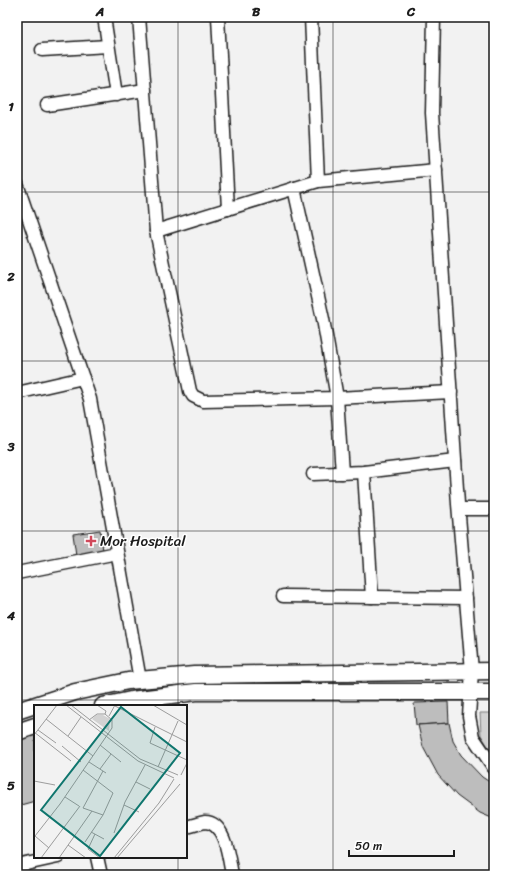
<svg xmlns="http://www.w3.org/2000/svg" width="511" height="892" font-family="Sriracha,sans-serif">
<style>
.green{fill:#d2d2d2;stroke:#777}
.building{fill:#bdbdbd;stroke:#1c1c1c}
.lines{fill:none;stroke-linecap:round;stroke-linejoin:round}
.street-casing{stroke:#1c1c1c;stroke-width:15}
.secondary-casing{stroke:#1c1c1c;stroke-width:19}
.street{stroke:#fff;stroke-width:12}
.secondary{stroke:#fff;stroke-width:16}
.grid{fill:none;stroke:#1c1c1c;stroke-width:1;stroke-opacity:0.55}
.poi-dot{fill:#d1495b;stroke:#fff;stroke-width:1.5}
.labels{text-anchor:middle;stroke-width:3;stroke-linejoin:round;paint-order:stroke}
.poi-label{font-size:15px;fill:#1c1c1c;stroke:#fff;text-anchor:start}
.inset-road{fill:none;stroke:#9c9c9c;stroke-width:1}
.view{fill:#0f766e;fill-opacity:0.15;stroke:#0f766e;stroke-width:2}
.inset-edge{fill:none;stroke:#1c1c1c;stroke-width:2}
.neatline{fill:none;stroke:#1c1c1c;stroke-width:1.5}
.grid-label{font-size:13px;text-anchor:middle;font-weight:bold;fill:#1c1c1c}
</style>
<rect width="100%" height="100%" fill="#f2f2f2"/>
<filter id="ink" filterUnits="userSpaceOnUse"><feTurbulence type="fractalNoise" baseFrequency=".025" numOctaves="2"/><feDisplacementMap in="SourceGraphic" scale="8" xChannelSelector="R" yChannelSelector="G"/><feConvolveMatrix kernelMatrix="1 2 1 2 8 2 1 2 1" color-interpolation-filters="sRGB"/></filter>
<g filter="url(#ink)">
<polygon class="green" points="480,713 494,713 494,756 481,735"/>
<g class="building">
<polygon points="100,530 103,550 76,555 73,534"/>
<polygon points="448,702 449,723 416,725 414,703"/>
<polygon points="449,723 453,741 461,755 482,777 494,785 494,819 480,813 457,796 438,775 423,747 418,725"/>
<polygon points="35,735 35,801 17,806 17,740"/>
</g>
<g class="lines">
<defs>
<g id="street">
<polyline points="104,17 116,95"/>
<polyline points="139,17 156,231 190,391 193,396 203,401 337,398 451,392"/>
<polyline points="218,17 228,209"/>
<polyline points="311,17 318,181"/>
<polyline points="434,17 432,113 458,504 472,671 469,716 473,737 494,768"/>
<polyline points="42,50 108,46"/>
<polyline points="47,105 145,90"/>
<polyline points="17,184 90,399 140,680"/>
<polyline points="294,188 323,319 337,398 342,473"/>
<polyline points="156,231 318,181 436,170"/>
<polyline points="17,393 83,378"/>
<polyline points="364,472 372,597"/>
<polyline points="313,474 364,472 455,461"/>
<polyline points="459,509 494,509"/>
<polyline points="17,573 117,553"/>
<polyline points="283,596 466,598"/>
<path d="M186,827C192,826 199,823 205,822C226,822 229,860 232,875"/>
<polyline points="97,857 101,875"/>
<polyline points="17,866 58,857"/>
</g>
<g id="secondary">
<polyline points="103,706 131,700 196,692 494,692"/>
<polyline points="17,711 75,692 128,681 194,675 494,671"/>
<polyline points="17,732 35,726"/>
</g>
</defs>
<use href="#street" class="street-casing"/>
<use href="#secondary" class="secondary-casing"/>
<use href="#street" class="street"/>
<use href="#secondary" class="secondary"/>
</g>
</g>
<path class="grid" d="M178,17V706M333,17V875M17,192H494M17,361H494M17,531H494M17,700H494M178,857V875"/>
<path class="poi-dot" d="M89 535h4v4h4v4h-4v4h-4v-4h-4v-4h4z"/>
<g class="labels">
<g class="poi-label">
<text x="100" y="546">Mor Hospital</text>
</g>
</g>
<g transform="translate(34 705)">
<rect width="153" height="153" fill="#f2f2f2"/>
<path d="M62,10H69L76,14L75,26L58,14Z" fill="#d2d2d2"/>
<path class="inset-road" d="M32,0L104,56L140,73M37,0L106,54L144,70M63,0L72,6L71,9M119,0L153,20M81,1L153,37M75,11L81,0M12,14L59,51M121,22L116,38L153,55M4,25L22,38M0,27L37,56M0,30L23,0M34,31L47,12M66,40L87,57M28,41L47,57M55,57L72,68M124,62L144,16M66,64L77,49M49,65L79,88L69,110L51,137M147,70L153,58M0,76L21,80M102,77L116,84M31,92L45,101M90,100L105,107M49,103L69,66M49,103L69,110M57,127L70,134M80,128L91,97L111,60M61,129L54,144L66,153M1,131L26,99L78,23V15L71,9H63L55,15M1,131L15,143M34,140L52,153M7,153L46,101M25,153L58,106M80,153L125,98L140,74M83,153L146,79"/>
<path class="view" d="M87,2L146,48L66,151L7,105Z"/>
<rect width="153" height="153" class="inset-edge"/>
</g>
<rect width="511" height="892" fill="none" stroke="#fff" stroke-width="44"/>
<path d="M349 850v6h105v-6" fill="none" stroke="#1c1c1c" stroke-width="2"/>
<text x="355" y="850" font-size="12" fill="#1c1c1c" stroke="#ffffff" stroke-width="3" paint-order="stroke">50 m</text>
<rect x="22" y="22" width="467" height="848" class="neatline"/>
<g class="grid-label">
<text x="100" y="16">A</text>
<text x="256" y="16">B</text>
<text x="411" y="16">C</text>
<text x="11" y="111">1</text>
<text x="11" y="281">2</text>
<text x="11" y="451">3</text>
<text x="11" y="620">4</text>
<text x="11" y="790">5</text>
</g>
</svg>
